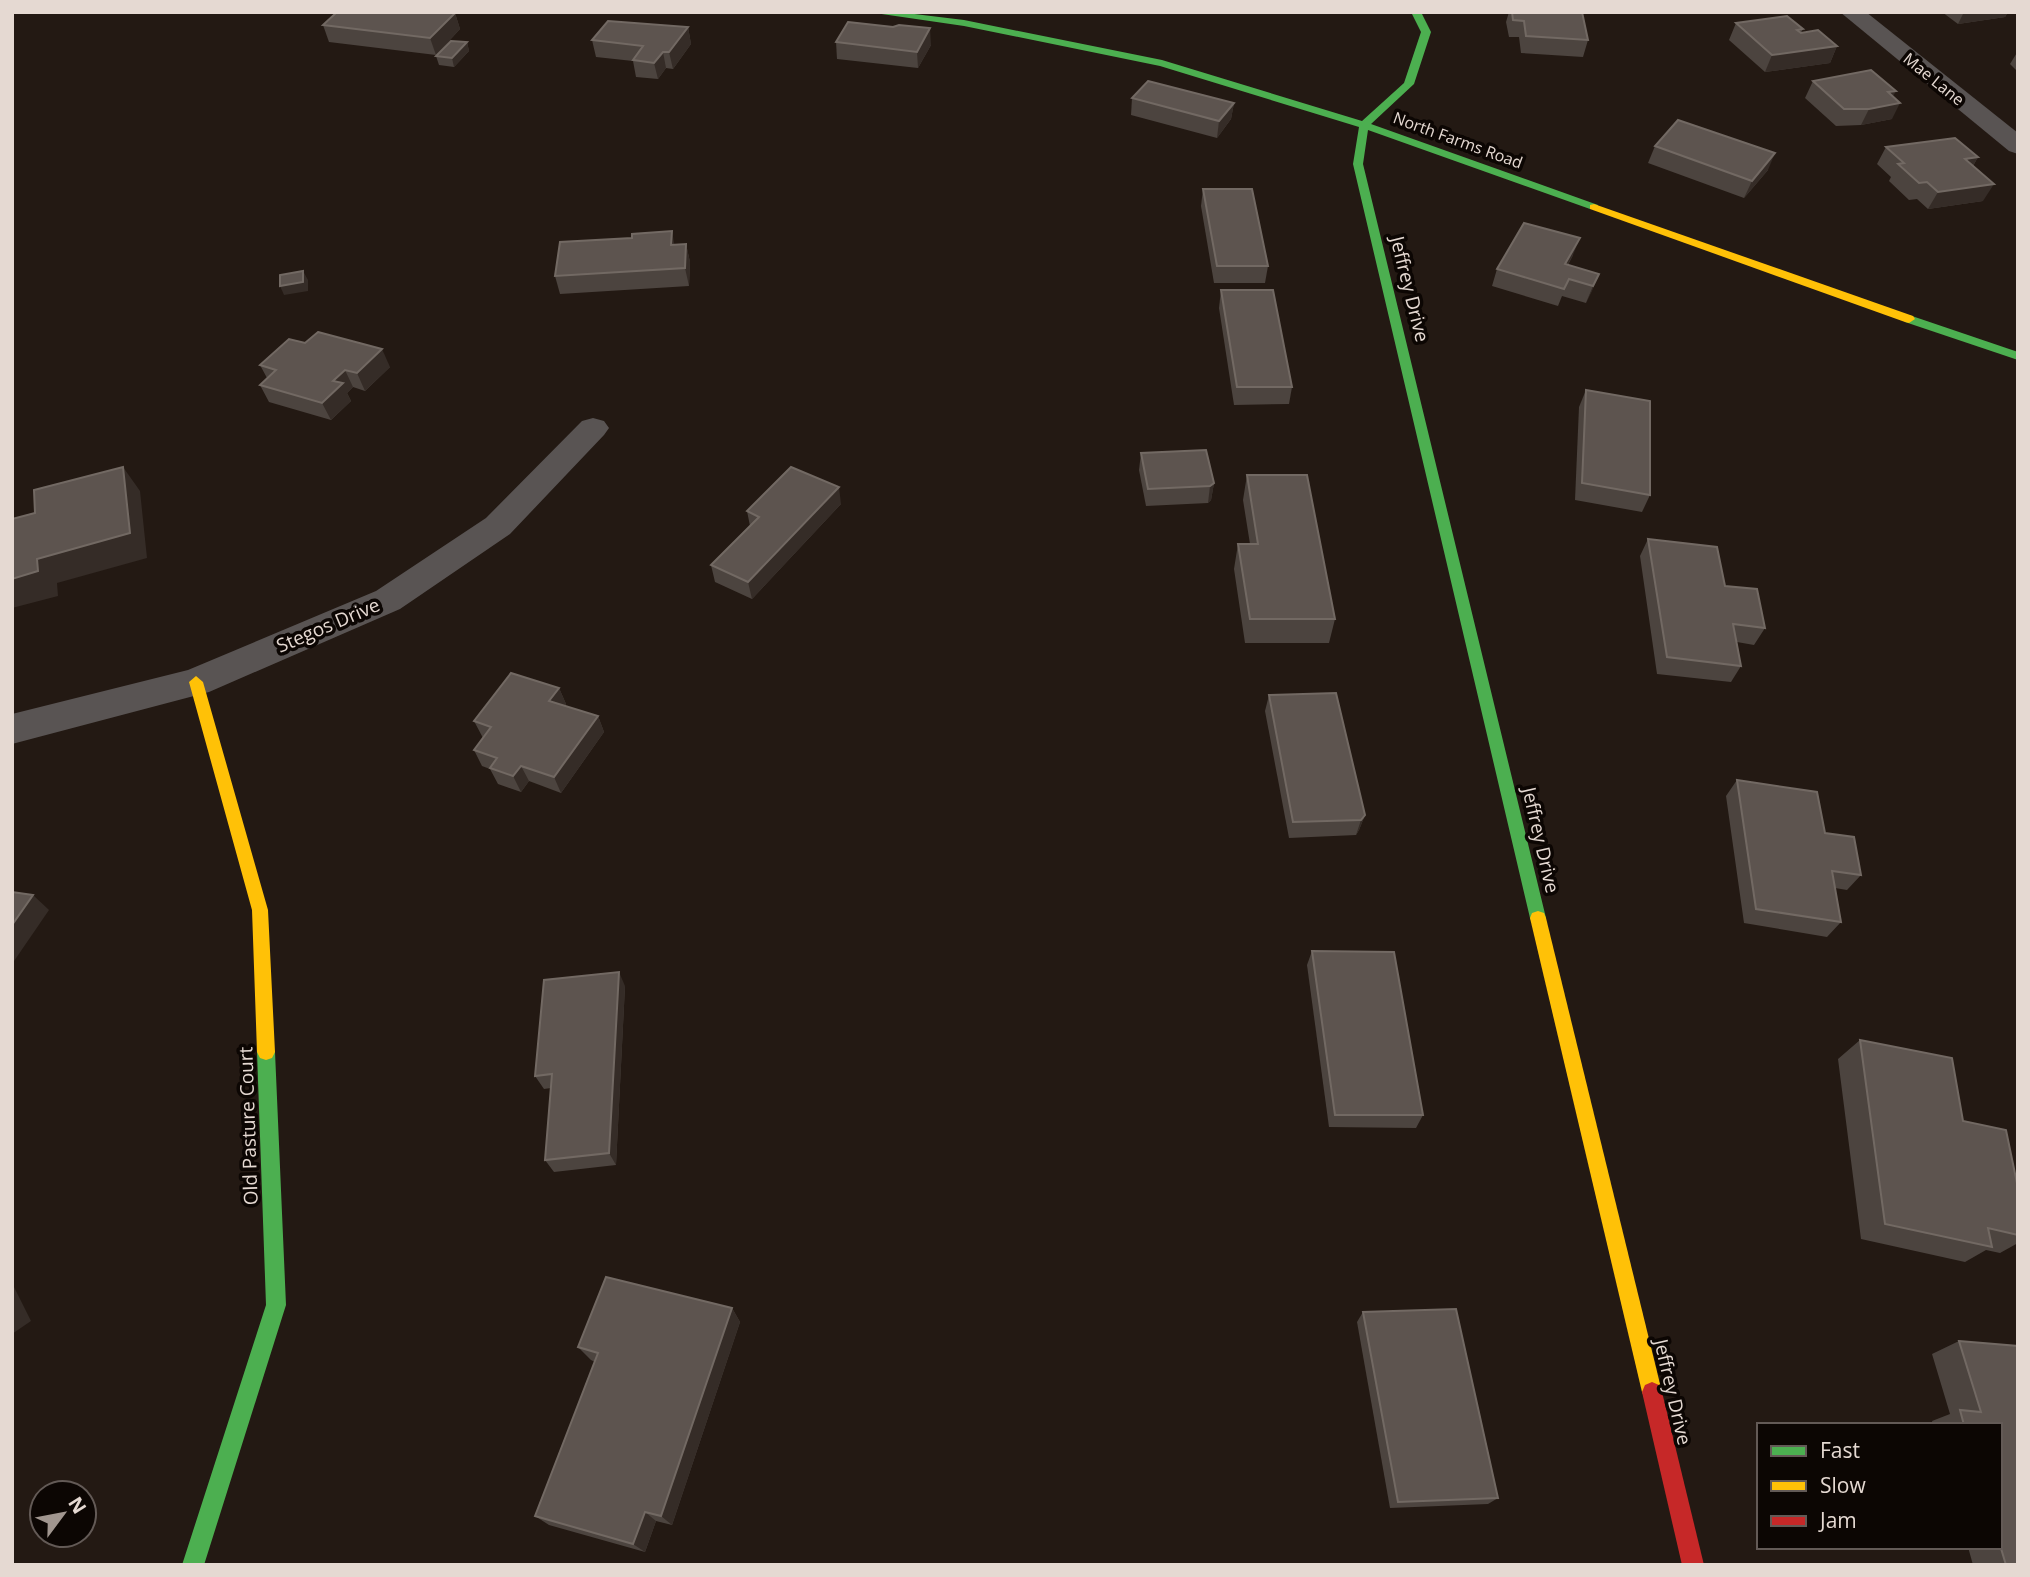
<svg xmlns="http://www.w3.org/2000/svg" width="2030" height="1577" font-family="'Open Sans',sans-serif">
<style>
.lines{fill:none;stroke-linecap:round;stroke-linejoin:round}
.street{fill:#595453;fill-rule:evenodd}
.fast{fill:#4caf50;fill-rule:evenodd}
.slow{fill:#ffc107;fill-rule:evenodd}
.jam{fill:#c62828;fill-rule:evenodd}
.wall{fill:#4c443f}
.shaded-wall{fill:#352c27}
.building{fill:#5d544f;stroke:#726963;stroke-width:2}
.labels{text-anchor:middle;stroke-width:7;stroke-linejoin:round;paint-order:stroke}
.far-street-label{font-size:16px;fill:#e5d9d2;stroke:#0c0603}
.street-label{font-size:19px;fill:#e5d9d2;stroke:#0c0603}
</style>
<rect width="100%" height="100%" fill="#231913"/>
<g class="lines">
<g class="street">
<polygon points="1840,12 1866,12 2018,133 2018,154 2009,151"/>
<polygon points="593,418 604,421 609,428 604,435 510,534 400,609 209,692 12,744 12,714 188,670 376,591 486,518 582,421"/>
</g>
<g class="fast">
<polygon points="868,12 898,12 964,20 1162,60 1362,121 1404,83 1421,32 1411,12 1421,12 1431,32 1414,84 1371,124 1598,205 1598,209 1590,209 1368,130 1363,164 1546,918 1544,923 1538,925 1532,923 1530,918 1353,164 1359,127 1160,66 964,26"/>
<polygon points="1909,315 2018,352 2018,360 1905,322 1903,319"/>
<polygon points="266,1044 272,1046 275,1052 286,1305 204,1565 182,1565 266,1305 257,1052 260,1046"/>
</g>
<g class="slow">
<polygon points="1594,204 1913,316 1915,319 1909,323 1905,322 1590,209 1590,205"/>
<polygon points="196,676 203,682 268,910 275,1052 272,1058 266,1060 260,1058 257,1052 252,910 189,682"/>
<polygon points="1538,911 1544,913 1546,918 1662,1392 1659,1399 1652,1402 1645,1399 1642,1392 1530,918 1532,913"/>
</g>
<polygon class="jam" points="1652,1382 1659,1385 1662,1392 1704,1565 1682,1565 1642,1392 1645,1385"/>
</g>
<g class="wall">
<polygon points="1509,12 1582,12 1588,40 1583,57 1521,53 1519,37 1509,37 1506,22"/>
<polygon points="1942,12 2008,12 2005,17 1958,24"/>
<polygon points="455,13 460,29 436,55 329,42 323,25"/>
<polygon points="1736,23 1803,29 1801,33 1837,46 1830,63 1765,72 1729,40"/>
<polygon points="688,27 691,44 673,69 666,68 658,79 636,77 633,61 596,57 592,40"/>
<polygon points="467,42 469,51 454,67 439,65 436,56"/>
<polygon points="836,42 931,45 918,68 837,59"/>
<polygon points="2018,51 2018,72 2010,64"/>
<polygon points="1813,81 1893,96 1892,119 1861,125 1836,126 1805,98"/>
<polygon points="1132,98 1234,103 1231,119 1217,138 1131,115"/>
<polygon points="1655,146 1768,170 1744,198 1648,163"/>
<polygon points="1886,147 1978,157 1973,166 1983,201 1928,209 1917,199 1909,200 1889,181 1891,177 1877,164"/>
<polygon points="1203,189 1268,266 1265,283 1214,283 1201,206"/>
<polygon points="686,244 690,262 689,286 560,294 555,276 675,245"/>
<polygon points="1573,255 1568,265 1599,274 1586,303 1562,296 1558,306 1492,286 1497,269"/>
<polygon points="1221,290 1292,387 1289,404 1234,405 1219,308"/>
<polygon points="260,365 390,367 365,391 353,387 347,393 351,401 331,420 269,402 260,385 267,378"/>
<polygon points="1586,390 1650,495 1642,512 1575,500 1579,407"/>
<polygon points="1141,453 1214,483 1211,500 1208,503 1146,506 1139,470"/>
<polygon points="1247,475 1335,619 1329,643 1245,643 1234,569 1238,544 1250,544 1243,500"/>
<polygon points="841,504 752,599 715,582 711,565 750,526 747,511"/>
<polygon points="1648,539 1725,586 1765,628 1754,645 1737,642 1741,666 1731,682 1657,674 1640,556"/>
<polygon points="559,688 566,704 565,706 598,716 604,732 561,793 529,781 521,792 498,784 490,769 482,766 474,750 483,738 474,721"/>
<polygon points="1269,695 1365,815 1359,830 1356,835 1289,838 1265,711"/>
<polygon points="1737,780 1825,833 1861,875 1847,890 1835,888 1841,922 1827,937 1744,923 1726,796"/>
<polygon points="1312,951 1423,1115 1416,1128 1329,1127 1307,965"/>
<polygon points="625,986 616,1165 554,1172 545,1160 551,1088 544,1089 535,1076"/>
<polygon points="1860,1040 1963,1121 2018,1188 2018,1243 2000,1253 1986,1250 1965,1262 1861,1239 1838,1059"/>
<polygon points="732,1308 740,1322 672,1525 656,1521 645,1552 549,1525 535,1516 595,1362 591,1360 578,1347"/>
<polygon points="1363,1312 1498,1498 1488,1504 1390,1508 1357,1322"/>
<polygon points="1959,1341 2018,1346 2018,1565 1973,1565 1968,1547 2000,1547 2000,1425 1933,1425 1932,1421 1950,1414 1932,1354"/>
</g>
<g class="shaded-wall">
<polygon points="1964,12 2008,12 2005,17 1958,24"/>
<polygon points="455,13 460,29 436,55 430,38"/>
<polygon points="688,27 691,44 673,69 669,52"/>
<polygon points="930,28 931,45 918,68 917,52"/>
<polygon points="467,42 469,51 454,67 452,58"/>
<polygon points="1837,46 1830,63 1765,72 1772,55"/>
<polygon points="663,52 666,68 658,79 654,63"/>
<polygon points="1896,91 1888,105 1900,103 1892,119 1861,125 1869,109 1888,92"/>
<polygon points="1234,103 1231,119 1217,138 1219,121"/>
<polygon points="1775,153 1768,170 1744,198 1752,181"/>
<polygon points="1978,157 1968,174 1965,159"/>
<polygon points="1994,184 1983,201 1928,209 1938,192"/>
<polygon points="672,231 675,248 671,245"/>
<polygon points="1580,238 1573,255 1559,281 1565,264"/>
<polygon points="686,244 690,262 689,286 685,268"/>
<polygon points="303,271 308,280 308,291 284,295 280,286"/>
<polygon points="1599,274 1592,291 1586,303 1593,286"/>
<polygon points="382,349 390,367 365,391 357,373"/>
<polygon points="345,370 353,387 347,393 351,401 331,420 322,403 333,381"/>
<polygon points="123,467 140,491 147,558 57,583 58,596 12,608 12,579"/>
<polygon points="1214,483 1211,500 1208,503 1210,486"/>
<polygon points="839,487 841,504 752,599 748,582"/>
<polygon points="559,688 566,704 556,717 549,701"/>
<polygon points="598,716 604,732 561,793 554,777"/>
<polygon points="521,766 529,781 521,792 513,776"/>
<polygon points="1365,815 1359,830 1356,835 1361,820"/>
<polygon points="33,895 49,910 12,964 12,925"/>
<polygon points="619,972 625,986 616,1165 609,1153"/>
<polygon points="12,1283 31,1321 12,1334"/>
<polygon points="732,1308 740,1322 672,1525 661,1516"/>
<polygon points="645,1512 656,1521 645,1552 633,1544"/>
</g>
<g class="building">
<polygon points="337,12 451,12 455,13 430,38 323,25"/>
<polygon points="1512,12 1582,12 1588,40 1526,36 1524,21 1513,20"/>
<polygon points="1787,16 1803,29 1797,30 1801,33 1818,30 1837,46 1772,55 1736,23"/>
<polygon points="608,21 688,27 669,52 663,52 654,63 633,60 643,46 592,40"/>
<polygon points="848,22 893,27 899,25 930,28 917,52 836,42"/>
<polygon points="451,41 467,42 452,58 436,56"/>
<polygon points="1871,70 1896,91 1888,92 1900,103 1869,109 1844,109 1813,81"/>
<polygon points="1148,81 1234,103 1219,121 1132,98"/>
<polygon points="1678,120 1775,153 1752,181 1655,146"/>
<polygon points="1955,138 1978,157 1965,159 1994,184 1938,192 1927,182 1919,183 1898,164 1904,163 1886,147"/>
<polygon points="1203,189 1252,189 1268,266 1217,266"/>
<polygon points="1524,223 1580,238 1565,264 1599,274 1593,286 1569,279 1564,289 1497,269"/>
<polygon points="672,231 671,245 686,244 685,268 555,276 560,242 632,238 632,234"/>
<polygon points="303,271 303,282 280,286 280,275"/>
<polygon points="1221,290 1273,290 1292,387 1237,387"/>
<polygon points="318,332 382,349 357,373 345,370 333,381 343,383 322,403 260,385 276,370 260,365 289,339 305,343"/>
<polygon points="1586,390 1650,401 1650,495 1582,483"/>
<polygon points="1206,450 1214,483 1210,486 1148,489 1141,453"/>
<polygon points="123,467 130,533 37,559 38,571 12,579 12,519 35,513 34,490"/>
<polygon points="791,467 839,487 748,582 711,565 759,517 747,511"/>
<polygon points="1247,475 1307,475 1335,619 1250,619 1238,544 1258,544"/>
<polygon points="1648,539 1717,547 1725,586 1757,589 1765,628 1733,624 1741,666 1667,657"/>
<polygon points="511,673 559,688 549,701 598,716 554,777 521,766 513,776 490,768 497,758 474,750 491,727 474,721"/>
<polygon points="1336,693 1365,815 1361,820 1293,822 1269,695"/>
<polygon points="1737,780 1817,792 1825,833 1854,837 1861,875 1832,871 1841,922 1756,909"/>
<polygon points="12,892 33,895 12,925"/>
<polygon points="1312,951 1394,952 1423,1115 1335,1115"/>
<polygon points="619,972 609,1153 545,1160 552,1074 535,1076 544,980"/>
<polygon points="1860,1040 1952,1058 1963,1121 2006,1130 2018,1188 2018,1235 1988,1228 1992,1247 1885,1224"/>
<polygon points="606,1277 732,1308 661,1516 645,1512 633,1544 535,1516 598,1353 578,1347"/>
<polygon points="1456,1309 1498,1498 1398,1502 1363,1312"/>
<polygon points="1959,1341 2018,1346 2018,1565 2006,1565 2000,1545 2000,1425 1964,1425 1960,1410 1981,1412"/>
</g>
<g class="labels">
<g class="far-street-label">
<text transform="translate(1934 79) rotate(39)" y="6">Mae Lane</text>
<text transform="translate(1458 140) rotate(20)" y="6">North Farms Road</text>
</g>
<g class="street-label">
<text transform="translate(1410 289) rotate(76)" y="7">Jeffrey Drive</text>
<text transform="translate(328 625) rotate(-23)" y="7">Stegos Drive</text>
<text transform="translate(1541 840) rotate(77)" y="7">Jeffrey Drive</text>
<text transform="translate(248 1126) rotate(-92)" y="7">Old Pasture Court</text>
<text transform="translate(1673 1392) rotate(77)" y="7">Jeffrey Drive</text>
</g>
</g>
<rect width="2030" height="1577" fill="none" stroke="#e5d9d2" stroke-width="28"/>
<rect x="1757" y="1423" width="245" height="126" fill="#0c0603" stroke="#635a56" stroke-width="2"/>
<rect x="1771" y="1446" width="35" height="10" fill="#4caf50" stroke="#635a56" stroke-width="2"/>
<text x="1820" y="1458" font-size="21" fill="#e5d9d2">Fast</text>
<rect x="1771" y="1481" width="35" height="10" fill="#ffc107" stroke="#635a56" stroke-width="2"/>
<text x="1820" y="1493" font-size="21" fill="#e5d9d2">Slow</text>
<rect x="1771" y="1516" width="35" height="10" fill="#c62828" stroke="#635a56" stroke-width="2"/>
<text x="1820" y="1528" font-size="21" fill="#e5d9d2">Jam</text>
<g transform="translate(63 1514) rotate(58)"><circle r="33" fill="#0c0603" stroke="#635a56" stroke-width="2"/>
<path d="M0-5L12 26L0 18L-12 26Z" fill="#a1968f"/>
<text y="-10" font-size="19" font-weight="bold" text-anchor="middle" fill="#e5d9d2">N</text>
</g>
</svg>
